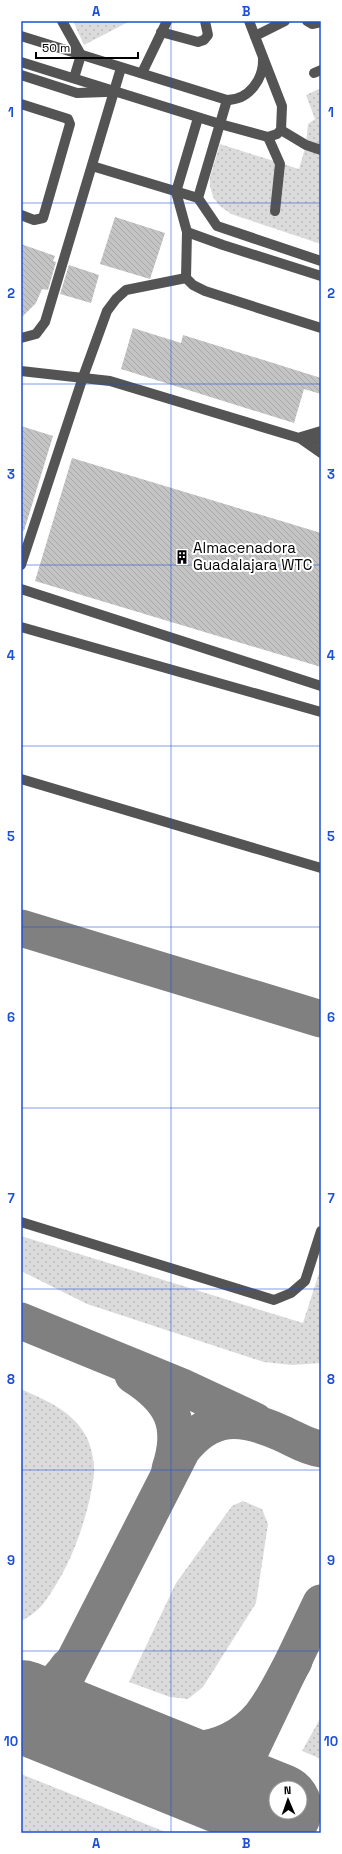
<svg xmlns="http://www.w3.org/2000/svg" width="342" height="1854" font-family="'Space Grotesk',sans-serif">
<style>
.grass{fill:url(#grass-dots)}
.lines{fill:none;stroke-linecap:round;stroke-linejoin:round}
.taxiway{stroke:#808080;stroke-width:37}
.runway{stroke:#808080;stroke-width:92}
.building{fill:url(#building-back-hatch)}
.minor{stroke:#545454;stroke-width:10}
.grid{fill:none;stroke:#1d4ed8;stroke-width:1;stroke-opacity:0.55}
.labels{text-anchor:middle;stroke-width:4;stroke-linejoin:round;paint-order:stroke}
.poi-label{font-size:15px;fill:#000;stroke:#fff;text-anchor:start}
.neatline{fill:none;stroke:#1d4ed8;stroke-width:1.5}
.grid-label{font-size:13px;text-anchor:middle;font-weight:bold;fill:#1d4ed8}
</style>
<defs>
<pattern id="grass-dots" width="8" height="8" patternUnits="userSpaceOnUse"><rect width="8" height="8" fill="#dbdbdb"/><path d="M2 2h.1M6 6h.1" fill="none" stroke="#bababa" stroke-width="1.8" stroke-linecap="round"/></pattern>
<pattern id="building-back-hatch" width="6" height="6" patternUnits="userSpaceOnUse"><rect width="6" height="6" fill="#c4c4c4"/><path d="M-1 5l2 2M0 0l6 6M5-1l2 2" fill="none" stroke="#a7a7a7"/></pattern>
</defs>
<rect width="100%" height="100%" fill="#fff"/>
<g class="grass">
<polygon points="73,21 130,21 84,45"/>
<polygon points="321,88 321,244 231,214 220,206 213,197 210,186 210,177 220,144 299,169 306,145 308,124 315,119 306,95"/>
<polygon points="21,1236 303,1323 321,1267 321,1363 292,1365 264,1362 87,1304 21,1271"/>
<path d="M21,1389C45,1400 73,1411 86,1436C91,1445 95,1463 94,1474C89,1516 71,1566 46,1600C40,1609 31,1616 21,1621Z"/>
<polygon points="243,1501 262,1509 268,1524 256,1603 203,1687 188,1699 170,1697 129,1682 176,1583 232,1506"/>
<polygon points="321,1717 321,1759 302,1751"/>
<polygon points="21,1774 168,1833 21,1833"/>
</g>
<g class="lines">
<g class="taxiway">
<polyline points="21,928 321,1019"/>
<polyline points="21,1321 180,1386 255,1421"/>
<path d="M133,1375C171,1399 185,1424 170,1469"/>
<path d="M21,1695C41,1694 57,1684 68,1667"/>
<path d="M46,1716L182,1450C211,1413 241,1415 281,1433C295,1439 306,1447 321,1449"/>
<path d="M113,1742C165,1752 222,1763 261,1716C274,1700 283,1679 294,1661"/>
<polyline points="231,1791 321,1603"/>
</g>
<polyline class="runway" points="21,1706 276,1809"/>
</g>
<g class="building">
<polygon points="115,217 165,233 150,279 100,264"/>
<polygon points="21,244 55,256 53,261 56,262 48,290 42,289 36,303 21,318"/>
<polygon points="69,265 99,275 91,303 60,294"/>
<polygon points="133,328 181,343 183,335 321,378 321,394 304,389 294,423 121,369"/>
<polygon points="21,426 53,436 24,531 21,530"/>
<polygon points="72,458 321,533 321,667 35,581"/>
</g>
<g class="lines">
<g class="minor">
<polyline points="62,21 81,55 74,78"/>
<polyline points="307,21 312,24 321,22"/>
<polyline points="161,32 198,42 204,40 208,35 205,21"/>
<path d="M21,36L227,100C249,100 264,79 263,58"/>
<polyline points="255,36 285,21"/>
<polyline points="21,62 220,124 268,137 277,134 281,130 282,106 249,21"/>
<polyline points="142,73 167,21"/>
<polyline points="314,73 321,70"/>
<polyline points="21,75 77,93 106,92"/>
<polyline points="227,100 198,198 217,226 321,261"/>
<polyline points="21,104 65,118 68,119 70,124 43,218 34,220 21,215"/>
<polyline points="198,118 176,192 187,232 186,278 193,285 205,291 321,328"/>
<polyline points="281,130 306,145 321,150"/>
<polyline points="268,137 280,164 275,211"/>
<polyline points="92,166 198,198"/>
<polyline points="187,232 223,245 321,276"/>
<polyline points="21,338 36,334 45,322 121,68"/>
<polyline points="21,371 110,381 299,438 321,441"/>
<polyline points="301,437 321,431"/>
<polyline points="301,439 321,453"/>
<polyline points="21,565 83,377 107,311 116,299 126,290 186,278"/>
<polyline points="21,589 321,686"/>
<polyline points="21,627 321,712"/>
<polyline points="21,779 321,868"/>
<polyline points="21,1222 274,1300 291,1293 305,1281 321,1231"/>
</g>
</g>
<path class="grid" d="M171,21V1833M21,203H321M21,384H321M21,565H321M21,746H321M21,927H321M21,1108H321M21,1289H321M21,1470H321M21,1651H321"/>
<defs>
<symbol id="building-bare" viewBox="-9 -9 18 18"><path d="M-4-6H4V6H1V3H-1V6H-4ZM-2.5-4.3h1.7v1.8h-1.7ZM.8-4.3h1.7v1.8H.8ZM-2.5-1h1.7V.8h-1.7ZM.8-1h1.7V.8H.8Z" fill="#000" stroke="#fff" stroke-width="2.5" paint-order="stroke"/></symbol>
</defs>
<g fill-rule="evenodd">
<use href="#building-bare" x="172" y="547" width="20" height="20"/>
</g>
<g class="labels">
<g class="poi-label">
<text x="193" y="553">Almacenadora<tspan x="193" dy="17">Guadalajara WTC</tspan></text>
</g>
</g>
<rect width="342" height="1854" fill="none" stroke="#ffffff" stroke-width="44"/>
<g transform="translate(288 1800) rotate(358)"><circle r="19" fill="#ffffff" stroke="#999999"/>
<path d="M0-3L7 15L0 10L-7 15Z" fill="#000000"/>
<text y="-6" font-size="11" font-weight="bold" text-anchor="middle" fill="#000000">N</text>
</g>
<path d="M36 52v6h102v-6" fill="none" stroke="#000000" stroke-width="2"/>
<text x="42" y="52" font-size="12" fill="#000000" stroke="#ffffff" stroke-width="3" paint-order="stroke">50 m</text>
<rect x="22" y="22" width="298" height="1810" class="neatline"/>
<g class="grid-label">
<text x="96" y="16">A</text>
<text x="246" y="16">B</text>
<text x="11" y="117">1</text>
<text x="331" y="117">1</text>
<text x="11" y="298">2</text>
<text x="331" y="298">2</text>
<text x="11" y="479">3</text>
<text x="331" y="479">3</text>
<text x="11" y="660">4</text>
<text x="331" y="660">4</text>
<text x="11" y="841">5</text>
<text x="331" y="841">5</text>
<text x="11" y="1022">6</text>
<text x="331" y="1022">6</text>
<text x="11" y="1203">7</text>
<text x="331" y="1203">7</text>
<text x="11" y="1384">8</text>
<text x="331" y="1384">8</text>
<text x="11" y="1565">9</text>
<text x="331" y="1565">9</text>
<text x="11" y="1746">10</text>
<text x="331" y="1746">10</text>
<text x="96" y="1848">A</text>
<text x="246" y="1848">B</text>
</g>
</svg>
